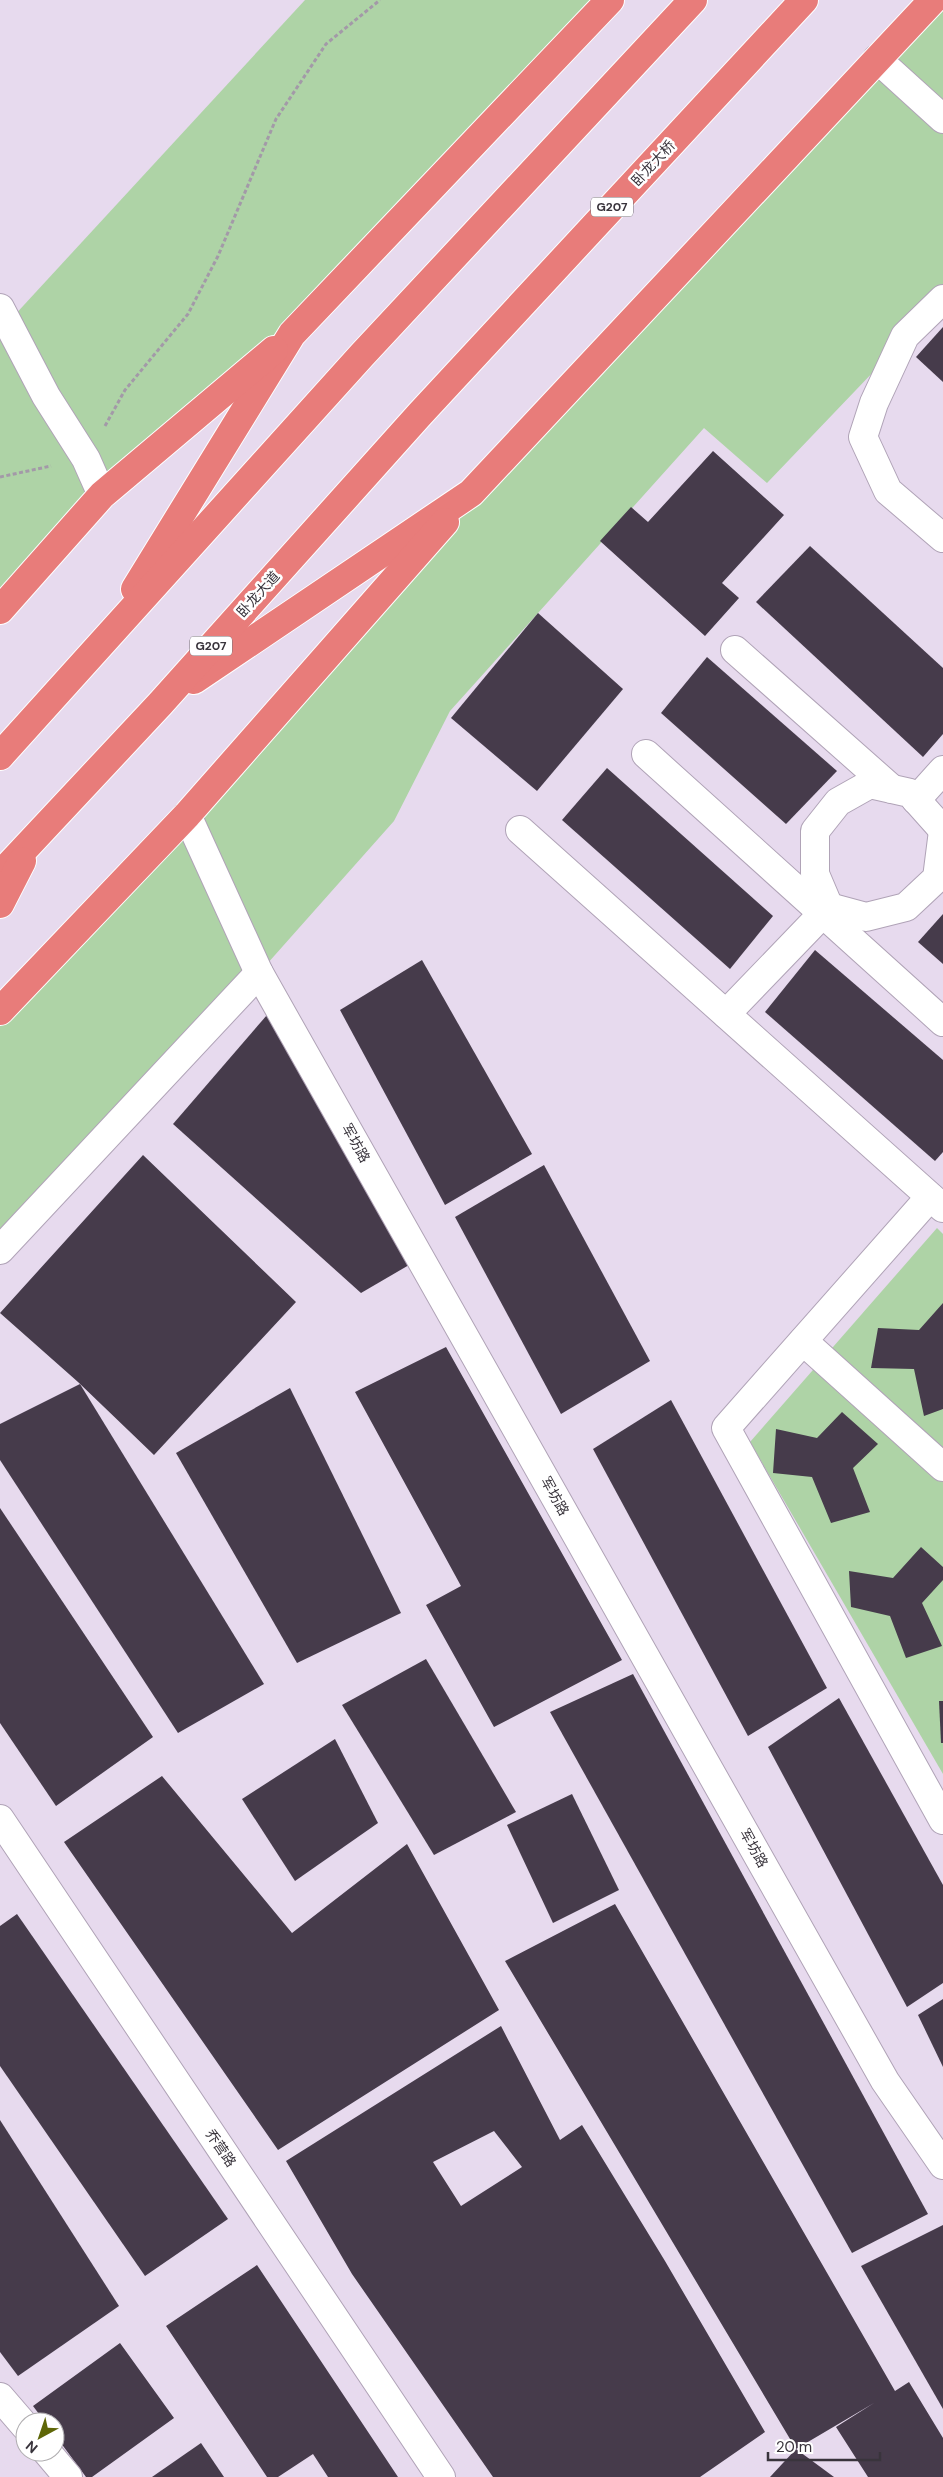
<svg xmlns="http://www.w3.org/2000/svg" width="943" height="2477" font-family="'DM Sans','Noto Sans SC',sans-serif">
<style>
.green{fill:#aed3a6}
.building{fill:#463b4b;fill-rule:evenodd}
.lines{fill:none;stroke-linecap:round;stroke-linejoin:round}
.minor-casing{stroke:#b0a3b7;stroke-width:30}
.highway-casing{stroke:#fff;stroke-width:30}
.path{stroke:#a399a8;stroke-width:3;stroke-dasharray:4 2.5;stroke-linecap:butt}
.minor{stroke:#fff;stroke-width:28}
.highway{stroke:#e87c7a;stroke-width:28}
.labels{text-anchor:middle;stroke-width:5;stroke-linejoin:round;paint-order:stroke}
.shield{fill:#fff;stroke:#747176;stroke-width:1}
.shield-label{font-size:12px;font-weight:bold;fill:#39343c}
.street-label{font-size:14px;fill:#39343c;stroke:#fff}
</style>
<rect width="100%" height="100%" fill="#e7daee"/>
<g class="green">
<polygon points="305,0 610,0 292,334 0,610 0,331"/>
<polygon points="943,0 943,299 767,483 704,428 450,711 394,821 259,973 0,1250 0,1011 471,493"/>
<polygon points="937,1228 943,1234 943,1774 750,1442"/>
</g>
<g class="building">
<polygon points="943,327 943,382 916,357"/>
<polygon points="713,451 784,515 722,583 739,598 705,636 600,541 631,507 648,522"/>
<polygon points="810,546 943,668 943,734 923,757 756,602"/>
<polygon points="538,613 623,689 537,791 451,718"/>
<polygon points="707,657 837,771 786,824 661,713"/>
<polygon points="607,768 773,916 730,969 562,820"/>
<polygon points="943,914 943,964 918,942"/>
<polygon points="815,950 943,1060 943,1152 935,1161 765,1012"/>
<polygon points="422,960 532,1154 445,1205 340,1010"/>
<polygon points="267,1015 409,1265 361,1293 173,1124"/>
<polygon points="143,1155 296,1302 154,1455 78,1382 0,1313"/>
<polygon points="544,1165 650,1361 561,1414 455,1217"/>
<polygon points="943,1303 943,1409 924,1416 914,1369 871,1368 878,1328 919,1330"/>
<polygon points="446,1347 622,1660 494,1727 426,1605 461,1586 355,1392"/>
<polygon points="80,1384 264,1684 178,1733 0,1460 0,1424"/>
<polygon points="290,1388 401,1613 297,1663 176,1453"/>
<polygon points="671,1400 827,1688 748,1736 593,1449"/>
<polygon points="842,1412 878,1444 853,1468 870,1512 831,1523 812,1477 773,1473 776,1429 817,1438"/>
<polygon points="0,1508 153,1737 56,1806 0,1723"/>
<polygon points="921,1547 943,1567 943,1580 922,1603 942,1646 906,1658 890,1616 851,1607 849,1571 893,1578"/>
<polygon points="426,1659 516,1812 434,1855 342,1705"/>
<polygon points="633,1674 928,2214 852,2253 550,1712"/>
<polygon points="839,1698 943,1885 943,1983 907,2007 768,1747"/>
<polygon points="939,1701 943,1701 943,1743 941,1743"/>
<polygon points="335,1739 378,1823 295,1881 242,1799"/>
<polygon points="162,1776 292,1933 407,1844 499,2010 278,2150 64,1842"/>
<polygon points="572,1794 619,1890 553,1923 507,1825"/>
<polygon points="615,1904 895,2391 909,2382 943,2438 943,2477 868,2477 836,2427 874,2403 796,2449 505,1961"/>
<polygon points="17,1914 228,2219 145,2276 0,2066 0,1926"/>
<polygon points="943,1999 943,2067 918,2015"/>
<path d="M501,2026L560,2140L582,2125L665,2261L765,2432L700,2477H493L352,2274L286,2161ZM494,2131L522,2167L461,2206L433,2162Z"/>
<polygon points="0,2120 119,2306 18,2376 0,2352"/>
<polygon points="943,2225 943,2409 861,2266"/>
<polygon points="257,2265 398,2477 328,2477 313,2454 278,2477 267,2477 166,2326"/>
<polygon points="120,2343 174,2418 92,2477 86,2477 55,2435 55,2422 45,2422 33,2406"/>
<polygon points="201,2443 224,2477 152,2477"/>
<polygon points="796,2449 834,2477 770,2477"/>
</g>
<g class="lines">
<defs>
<g id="minor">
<polyline points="877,59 943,119"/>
<polyline points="943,299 905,336 874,403 863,437 888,491 943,538"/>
<polyline points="0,308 46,396 86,459 102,495"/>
<polyline points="735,650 892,789"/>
<polyline points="646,754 943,1022"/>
<polyline points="916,800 943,770"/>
<polyline points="187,815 259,973 885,2081 943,2165"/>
<polyline points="520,830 943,1208"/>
<polyline points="829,907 815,874 815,831 838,802 870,784 910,793 943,830"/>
<polyline points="829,907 866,917 906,907 937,878 943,831"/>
<polyline points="726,1014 829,907"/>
<polyline points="930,1197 726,1428 943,1820"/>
<polyline points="0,1250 259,973"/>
<polyline points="803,1341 943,1467"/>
<polyline points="0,1819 441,2477"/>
<polyline points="0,2397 25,2426"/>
<polyline points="47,2452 68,2477"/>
</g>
<g id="highway">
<polyline points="135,589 292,334 610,0"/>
<polyline points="0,610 102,495 274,350"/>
<polyline points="194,680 471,493 933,0"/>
<polyline points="0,756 362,355 693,0"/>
<polyline points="0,875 160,704 420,414 804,0"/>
<polyline points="0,904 22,861"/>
<polyline points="0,1011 187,815 445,522"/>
</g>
</defs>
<use href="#minor" class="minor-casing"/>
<use href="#highway" class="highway-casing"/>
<g class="path">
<polyline points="105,426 125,390 188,314 218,256 276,119 326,44 380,0"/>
<polyline points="0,477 51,466"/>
</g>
<use href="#minor" class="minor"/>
<use href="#highway" class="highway"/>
</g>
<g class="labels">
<g class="shield">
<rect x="591" y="197.5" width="42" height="19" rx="4"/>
<rect x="190" y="636.5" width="42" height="19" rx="4"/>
</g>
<g class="shield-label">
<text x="612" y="211">G207</text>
<text x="211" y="650">G207</text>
</g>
<g class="street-label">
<text transform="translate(653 163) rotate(-47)" y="5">卧龙大桥</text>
<text transform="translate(258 594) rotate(-48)" y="5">卧龙大道</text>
<text transform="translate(356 1143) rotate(61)" y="5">军坊路</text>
<text transform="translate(555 1496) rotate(61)" y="5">军坊路</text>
<text transform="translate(754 1848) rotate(61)" y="5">军坊路</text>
<text transform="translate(221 2148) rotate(56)" y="5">乔营路</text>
</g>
</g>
<g transform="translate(40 2437) rotate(220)"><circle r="24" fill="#ffffff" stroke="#b0aeb1"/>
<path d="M0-4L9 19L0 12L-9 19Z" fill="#5e6607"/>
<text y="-8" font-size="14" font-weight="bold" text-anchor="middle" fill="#39343c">N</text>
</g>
<path d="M768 2452v8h112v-8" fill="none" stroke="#39343c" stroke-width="2.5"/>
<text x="776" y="2452" font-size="15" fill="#39343c" stroke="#ffffff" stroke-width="4" paint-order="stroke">20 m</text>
</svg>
